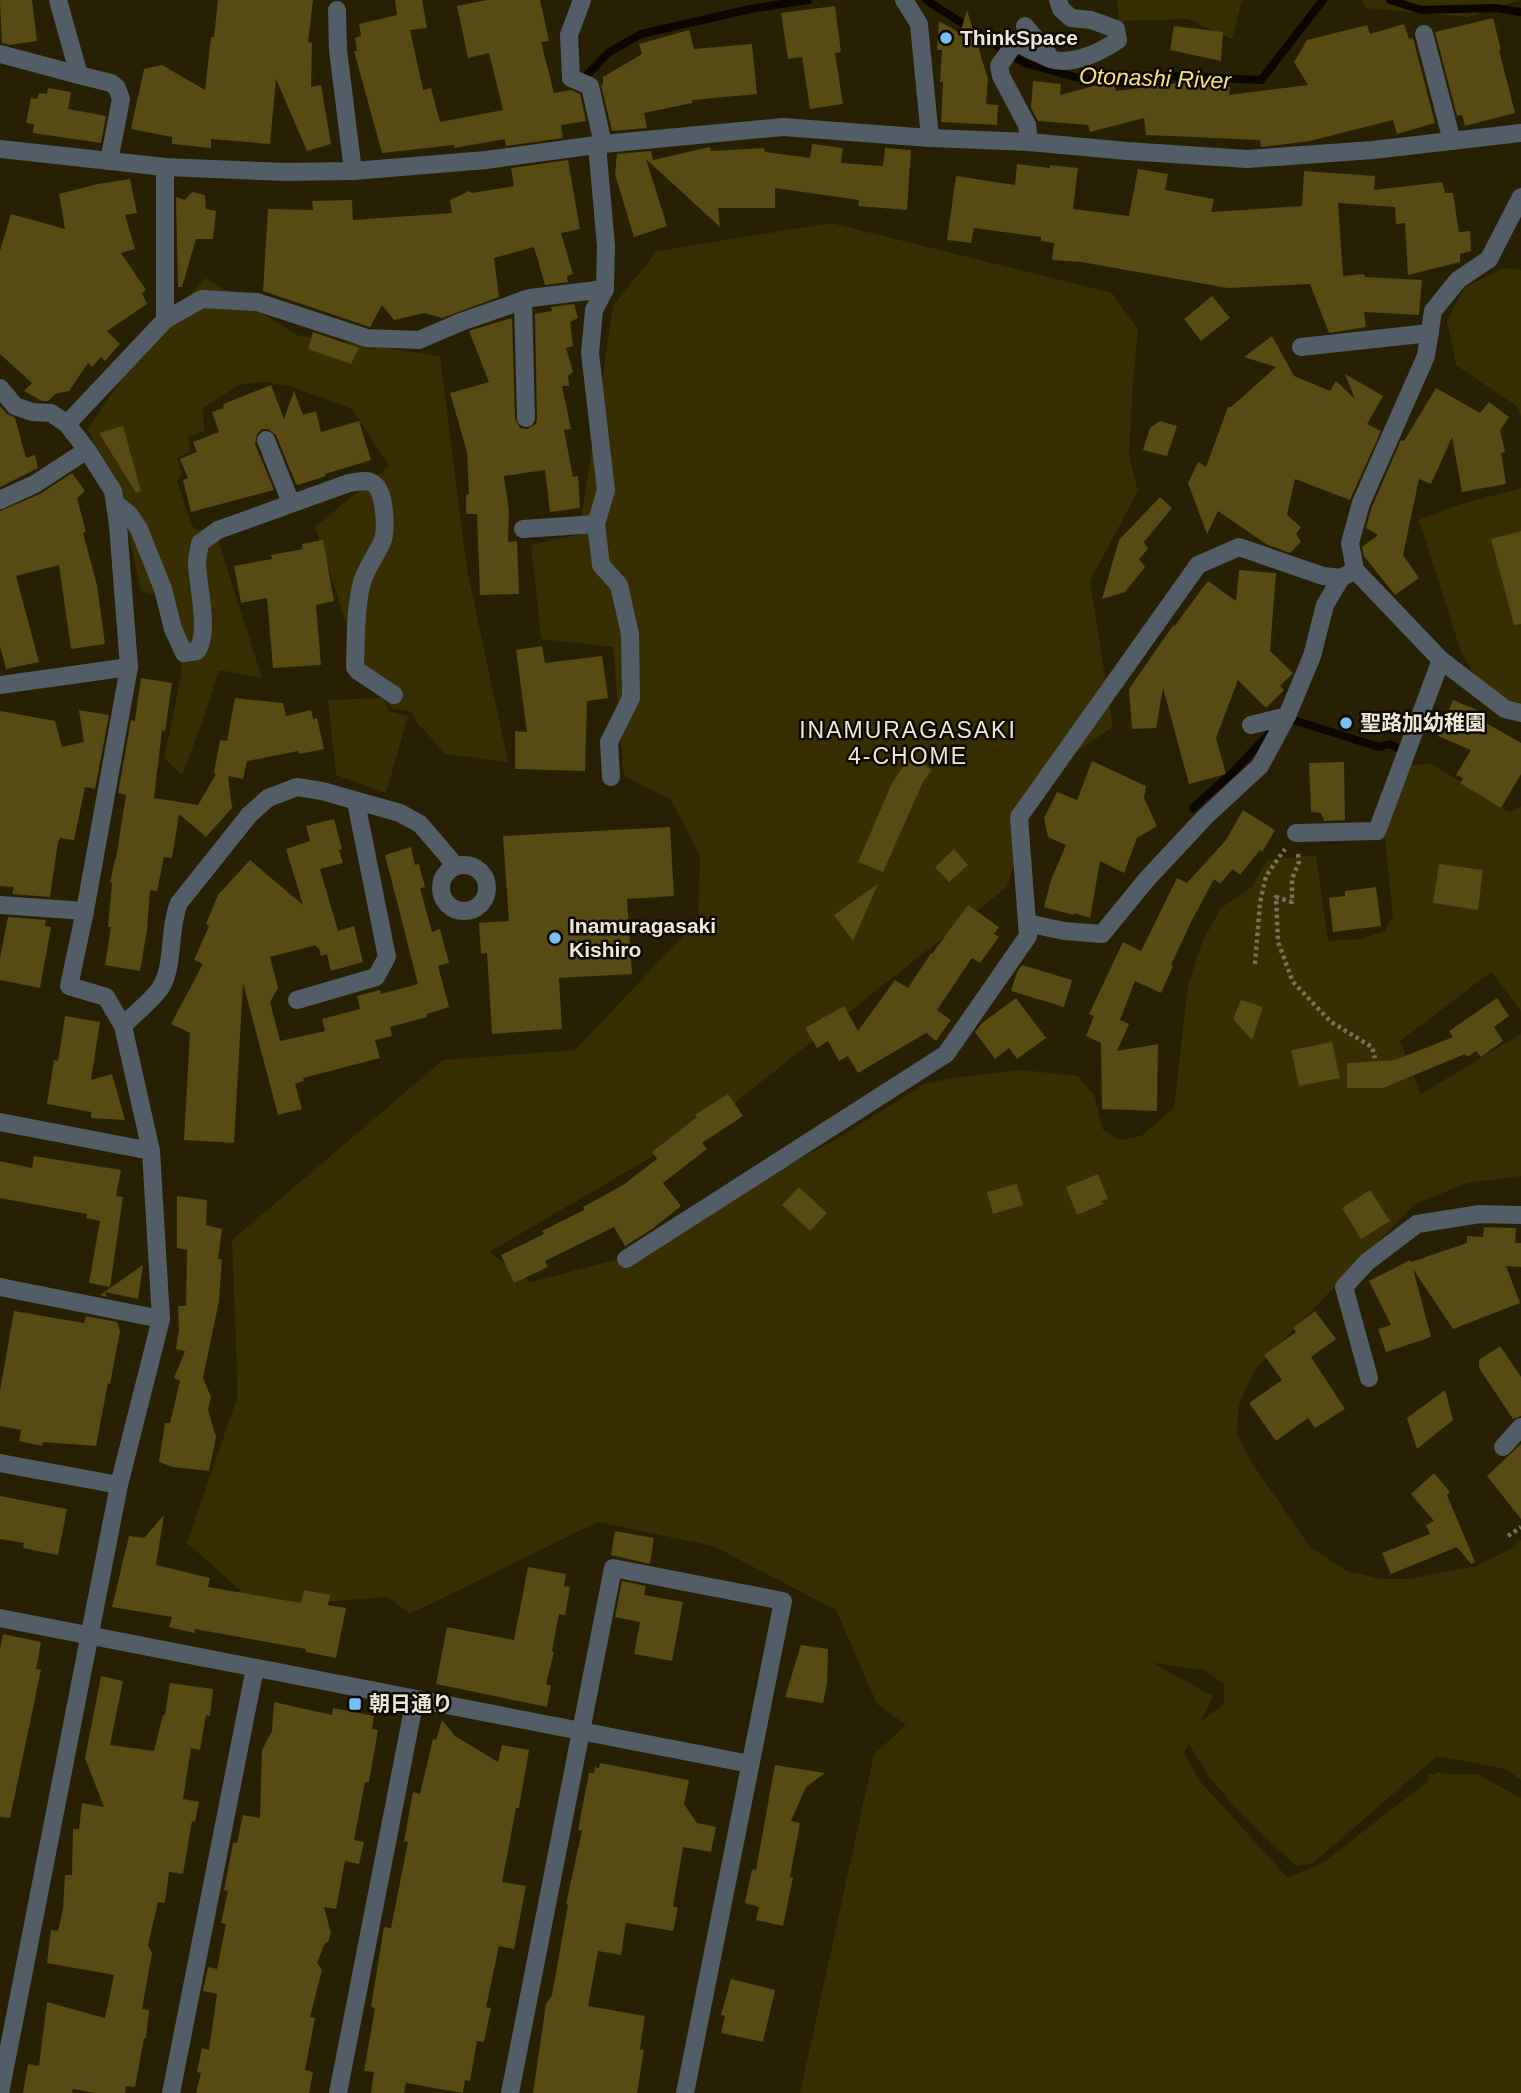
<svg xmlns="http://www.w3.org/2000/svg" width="1521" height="2093" font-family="Arial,'Noto Sans JP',sans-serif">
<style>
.green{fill:#372e01;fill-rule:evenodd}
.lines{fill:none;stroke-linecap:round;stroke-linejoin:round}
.stream{stroke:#0c0600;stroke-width:8}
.building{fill:#574a13}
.path{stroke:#777158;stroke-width:4.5;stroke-dasharray:3.5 3.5;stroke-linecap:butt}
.minor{stroke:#525d67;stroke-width:18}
.poi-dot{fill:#78bff8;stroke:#0d0a02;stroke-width:2.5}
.labels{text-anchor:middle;stroke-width:5;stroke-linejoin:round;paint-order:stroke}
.poi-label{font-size:21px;font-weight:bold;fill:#ece8d7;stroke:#0d0a02;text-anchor:start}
.water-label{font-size:23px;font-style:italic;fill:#f9e17d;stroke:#0d0a02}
.neighbourhood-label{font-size:23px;letter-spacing:2px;fill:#ece8d7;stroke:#0d0a02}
</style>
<rect width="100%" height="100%" fill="#272002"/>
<g class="green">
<polygon points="1117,0 1242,0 1232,39 1188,19 1119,21"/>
<polygon points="1362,0 1521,0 1467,17 1365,8"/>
<path d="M831,223L1112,293L1138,330L1133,383L1129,455L1138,491L1090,581L1113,727L1042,775L1007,887L708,1124L489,1252L530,1282L616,1260L838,1138L926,1083L960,1077L1022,1070L1078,1076L1094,1095L1103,1130L1121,1140L1141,1136L1174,1108L1188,985L1202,942L1221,908L1252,887L1267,860L1316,855L1328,941L1360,939L1385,931L1393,915L1383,823L1407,765L1432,764L1509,812L1521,807V1011L1491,972L1400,1041L1421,1094L1521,1034V1176L1467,1183L1415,1204L1256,1368L1239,1404L1237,1433L1252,1463L1310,1547L1347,1571L1382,1579H1409L1476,1566L1513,1548L1521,1540V1780L1506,1769L1437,1756L1313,1863L1296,1866L1242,1815L1209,1777L1189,1744L1184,1752L1199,1780L1288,1878L1324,1862L1428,1781V1775L1435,1774L1438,1772L1445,1774H1477L1521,1798V2093H800L874,1754L906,1725L877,1704L836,1610L713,1546L598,1522L410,1614L388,1597L259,1607L187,1543L238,1395L232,1240L443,1060L575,1050L698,920L700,856L671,800L624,776L613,647L541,639L531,545L579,534L613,306L657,251ZM1153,1663L1204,1670L1224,1684V1704L1201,1721L1213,1696Z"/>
<polygon points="1503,268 1521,270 1521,417 1518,407 1456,365 1447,321 1464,288"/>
<polygon points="206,278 297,335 440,356 467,569 508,762 446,754 418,724 411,712 391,708 353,645 315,527 389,466 352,409 290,386 265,382 239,385 203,408 204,431 188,437 191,451 177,458 182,474 177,481 192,526 219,543 262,678 219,670 202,723 182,775 164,758 182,671 176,630 158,595 141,591 119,489 87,429 159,326"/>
<polygon points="1521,488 1521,718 1494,708 1461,652 1419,520 1455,506"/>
<polygon points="383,698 389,711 408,716 386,793 336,775 328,700"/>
</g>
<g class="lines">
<g class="stream">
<polyline points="926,0 1024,63 1075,77 1092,79 1169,76 1261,80 1323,0"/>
<polyline points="1390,0 1421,10 1495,8 1521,12"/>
<polyline points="586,76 608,53 641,34 750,9 808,0"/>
<polyline points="1285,722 1293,720 1379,747 1390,744 1400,749"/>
<polyline points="1193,808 1234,771 1268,735"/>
</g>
</g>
<g class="building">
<polygon points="0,0 32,0 37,41 9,45 2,43"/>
<polygon points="218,0 313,0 308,42 312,43 311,87 321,85 331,144 307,151 276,79 270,144 211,139 211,148 172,144 172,137 131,129 144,69 162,65 205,90 211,37 214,37"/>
<polygon points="395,0 422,0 427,28 410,30 423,90 431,88 440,122 503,110 489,53 468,58 457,6 487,0 540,0 549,41 541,42 554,93 571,90 580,94 586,121 561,125 563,138 506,146 505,139 454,148 454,145 382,153 354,51 357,51 355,38 361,36 359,24 397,15"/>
<polygon points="835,6 841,52 835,53 843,104 810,109 802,57 788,59 781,13"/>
<polygon points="967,10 988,79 986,104 998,105 997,125 941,122 943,82 940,82 942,50 937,50 939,21 960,33"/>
<polygon points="1493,18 1501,50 1499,50 1515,113 1465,126 1462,115 1457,116 1435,32"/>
<polygon points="1404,24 1409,39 1413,38 1435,123 1397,134 1393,120 1310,141 1261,147 1260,140 1146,135 1144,118 1090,132 1088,125 1038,121 1031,108 1033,81 1061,84 1060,95 1113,81 1116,91 1220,78 1220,86 1230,87 1229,95 1308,85 1294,62 1307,40 1367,25 1370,34"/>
<polygon points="1174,26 1223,32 1221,61 1170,50"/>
<polygon points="689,30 694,49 752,44 757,94 692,100 692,103 644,113 647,128 612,131 601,85 603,85 603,77 642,54 639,44"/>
<polygon points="48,88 71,92 68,109 106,116 101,143 33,133 34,124 26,123 31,98 37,99 39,93 47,94"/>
<polygon points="812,144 843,148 841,163 883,166 885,148 911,150 907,210 858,206 859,200 775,188 775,208 718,208 720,227 646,159 667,226 634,237 615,174 617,154 651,151 653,160 710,147 711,151 764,148 765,152 810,158"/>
<polygon points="568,160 580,229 561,233 573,274 567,276 568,282 545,285 534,247 494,258 499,297 442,318 424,313 394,320 382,305 370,327 263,291 268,209 313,210 312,201 352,200 353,220 452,213 450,200 469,191 472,193 514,186 511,168"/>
<polygon points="1017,164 1050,168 1050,165 1078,168 1073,209 1129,216 1138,169 1168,174 1165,190 1214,199 1211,212 1302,206 1304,171 1375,176 1374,190 1442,182 1445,193 1453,193 1459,232 1470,231 1471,251 1460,254 1460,262 1408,275 1405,223 1396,224 1395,207 1338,203 1343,276 1364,274 1365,277 1422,280 1419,315 1364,312 1366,327 1329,333 1310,284 1228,288 1081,262 1052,260 1054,243 1041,241 1041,237 974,228 971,243 947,240 956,176 1015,185"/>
<polygon points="130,179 137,213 125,215 135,249 121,253 146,290 142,293 147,304 107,331 120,344 105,361 101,357 92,367 88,363 69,391 55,394 48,401 42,401 24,391 32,383 0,354 0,251 11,214 65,229 59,194 98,184"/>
<polygon points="192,192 205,195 206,209 216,211 213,239 196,239 182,287 178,287 176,197 185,200"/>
<polygon points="1212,296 1230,318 1201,341 1184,319"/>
<polygon points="574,304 578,318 570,322 573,346 566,348 573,372 568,376 569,386 562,386 571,429 564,430 573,477 578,476 580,508 550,512 545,470 504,476 509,511 508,542 517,541 519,594 480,595 477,514 466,514 466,495 469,494 467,452 450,393 489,382 469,331 512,318 515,418 520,428 527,429 536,424 537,418 535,314 552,311 551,307"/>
<polygon points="313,332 359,348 351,364 308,349"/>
<polygon points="1272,336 1294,376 1330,391 1336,381 1355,399 1345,374 1383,396 1367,424 1381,431 1350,500 1295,479 1287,515 1301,527 1296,534 1301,542 1290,553 1266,544 1218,511 1207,534 1188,483 1198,462 1206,467 1228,407 1231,407 1276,367 1244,357"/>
<polygon points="271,385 284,419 294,391 303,415 316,411 321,432 359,421 371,460 325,474 326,476 298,485 296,484 276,435 268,429 262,429 257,434 255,444 274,490 191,512 183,480 188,478 180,459 197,452 193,442 219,432 212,412 224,408 223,405 228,402"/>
<polygon points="1436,388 1480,413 1489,402 1509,417 1500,430 1505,452 1501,453 1506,484 1462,492 1452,437 1431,484 1419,479 1403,555 1419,578 1395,595 1364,556 1362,547 1378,535 1366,528 1372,507 1401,440 1404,441"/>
<polygon points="0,406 7,414 15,418 26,458 35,455 38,468 0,487"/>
<polygon points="1160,421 1177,426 1167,456 1143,450 1150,428"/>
<polygon points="123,426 141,491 136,493 99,433"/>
<polygon points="72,473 85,491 77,498 86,532 83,533 97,585 105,644 71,649 59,565 16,576 39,662 6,669 0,646 0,511 40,494"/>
<polygon points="1160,497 1172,508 1144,542 1148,549 1139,559 1145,567 1125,592 1102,599 1119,540"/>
<polygon points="1521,531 1521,624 1514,625 1491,539"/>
<polygon points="323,540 334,601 316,605 321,665 273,668 267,598 241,603 234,566 272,559 271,555 303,549 302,544"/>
<polygon points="1239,570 1276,573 1270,651 1293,673 1280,686 1284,690 1266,708 1238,680 1216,738 1226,774 1189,784 1163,688 1156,728 1132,729 1129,689 1174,624 1173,628 1208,581 1236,601"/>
<polygon points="542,646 545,663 602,656 608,698 587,701 585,771 515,769 515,731 527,732 516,650"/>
<polygon points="141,678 172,683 165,731 162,730 154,798 198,805 216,774 214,773 220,740 227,741 235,698 283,703 286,716 311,710 313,719 317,718 324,749 299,754 298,751 247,761 243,779 228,776 232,808 206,837 179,814 172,858 164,857 157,891 150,890 147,930 140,971 105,965 111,927 108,927 112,883 110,883 115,859 116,859 126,795 118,793 131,720 135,721"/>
<polygon points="1453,700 1482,712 1479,719 1521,743 1521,774 1501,808 1460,783 1463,778 1456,775 1471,750 1438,736"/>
<polygon points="79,710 109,715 95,789 85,787 74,840 60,838 58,842 50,897 12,894 14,887 0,886 0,711 55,721 62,747 84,742"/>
<polygon points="911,755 932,770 923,782 883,872 858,862 892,783"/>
<polygon points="1092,761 1146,786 1144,798 1157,826 1137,838 1124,873 1100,861 1090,918 1074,913 1073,915 1044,907 1051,880 1066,845 1048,837 1044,818 1057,792 1077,800"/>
<polygon points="1344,762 1345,820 1324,821 1321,813 1311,812 1309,763"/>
<polygon points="1243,810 1275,830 1262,852 1260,850 1240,875 1233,869 1220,884 1214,879 1191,922 1171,965 1173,966 1161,993 1135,981 1120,1020 1129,1024 1117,1051 1158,1044 1157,1111 1102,1109 1101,1043 1086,1036 1094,1016 1089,1014 1123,942 1141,951 1177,878 1187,883 1226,840"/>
<polygon points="334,819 342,849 339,850 343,863 320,869 338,931 354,926 363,962 331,971 327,954 321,956 319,948 317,948 316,945 270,957 278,988 270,1002 280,1041 325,1031 322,1019 360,1009 357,996 380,990 381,994 418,984 385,855 411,847 415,865 419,864 425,887 420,888 432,932 440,929 449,963 438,966 449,1007 427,1014 427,1017 390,1027 392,1036 375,1040 380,1058 303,1078 304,1081 295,1084 302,1109 278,1115 243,983 234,1143 184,1140 190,1033 171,1024 203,964 194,960 209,926 206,924 218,895 250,860 303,905 286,849 310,841 306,826"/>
<polygon points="670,827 674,896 627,899 632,974 559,978 562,1029 492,1034 487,953 481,954 479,923 509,921 503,836"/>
<polygon points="954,849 968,865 949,882 935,867"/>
<polygon points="1439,864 1483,870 1478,910 1433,903"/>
<polygon points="878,884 853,941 834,915"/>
<polygon points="1376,887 1381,926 1333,932 1329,898 1345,896 1345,891"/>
<polygon points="968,905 999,927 994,934 999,937 980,963 972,958 937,1010 951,1020 936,1041 926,1033 858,1073 848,1056 839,1061 828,1041 817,1048 805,1028 844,1006 858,1031 895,980 908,988 931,953 932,954"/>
<polygon points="8,917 46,920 45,926 51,927 40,988 0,980 0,958"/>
<polygon points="1022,965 1072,980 1064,1007 1011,991 1017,972"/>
<polygon points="1016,998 1046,1038 1017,1059 1009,1048 995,1059 975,1032 981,1024"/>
<polygon points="1497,998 1509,1016 1494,1027 1503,1041 1481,1057 1476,1051 1467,1057 1465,1054 1383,1088 1347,1088 1347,1063 1395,1060 1453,1037 1449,1031"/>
<polygon points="1241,1000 1263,1007 1252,1040 1233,1019"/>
<polygon points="65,1016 100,1022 91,1080 112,1074 125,1120 91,1118 91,1112 47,1104 54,1060 58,1061"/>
<polygon points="1332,1042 1340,1078 1299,1086 1291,1050"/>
<polygon points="728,1094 743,1116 702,1143 707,1149 663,1183 681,1206 652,1229 625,1246 614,1227 545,1261 548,1267 514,1283 501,1255 544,1234 542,1231 584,1210 583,1207 623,1185 657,1159 652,1152 697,1117 695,1115"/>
<polygon points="34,1156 121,1170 116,1196 123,1197 110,1287 89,1283 100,1221 86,1218 87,1214 0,1198 0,1161 32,1168"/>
<polygon points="1098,1174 1108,1199 1101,1201 1103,1204 1077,1215 1066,1187"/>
<polygon points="1017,1184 1023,1205 993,1214 987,1192"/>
<polygon points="799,1187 827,1213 810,1231 782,1205"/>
<polygon points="1370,1190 1390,1221 1361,1239 1342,1208"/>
<polygon points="177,1196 207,1200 206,1225 222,1229 218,1259 222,1259 219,1301 203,1378 211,1397 208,1410 216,1437 209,1471 173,1467 159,1462 165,1423 170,1423 180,1381 174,1378 185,1351 176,1349 179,1329 178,1306 186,1306 187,1250 177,1248"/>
<polygon points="1484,1227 1516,1228 1515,1243 1521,1243 1521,1267 1506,1266 1520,1303 1453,1329 1413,1269 1431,1337 1386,1352 1378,1329 1391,1325 1369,1281 1410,1260 1411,1262 1467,1243 1467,1236 1483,1237"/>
<polygon points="143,1265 138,1299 105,1292 107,1297 100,1295"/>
<polygon points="14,1311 84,1323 86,1316 117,1322 120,1331 110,1384 108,1383 96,1446 43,1442 42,1446 19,1441 21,1430 0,1426 0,1391"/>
<polygon points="1315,1311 1336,1339 1311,1357 1345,1409 1315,1428 1308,1418 1276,1441 1249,1403 1282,1380 1264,1355 1296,1332 1293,1328"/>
<polygon points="1500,1346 1521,1377 1521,1416 1513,1419 1479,1368 1479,1360"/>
<polygon points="1445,1390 1453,1420 1417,1449 1407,1418"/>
<polygon points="1521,1444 1521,1519 1487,1476"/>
<polygon points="1434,1473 1450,1492 1447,1495 1475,1562 1471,1564 1457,1547 1391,1574 1382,1553 1430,1534 1426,1525 1434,1521 1411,1494"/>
<polygon points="0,1496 67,1509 58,1555 23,1548 24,1543 0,1539"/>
<polygon points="164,1515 156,1565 210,1578 208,1587 301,1603 304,1590 330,1595 328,1605 346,1608 336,1658 306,1652 306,1649 195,1629 194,1633 169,1627 172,1617 112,1607 129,1536 144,1538"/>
<polygon points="615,1531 654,1538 650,1564 611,1555"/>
<polygon points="528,1567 566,1574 564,1586 570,1587 565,1615 559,1614 552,1651 554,1652 546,1684 551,1686 547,1707 436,1684 447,1627 514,1640"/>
<polygon points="622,1581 646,1586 644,1595 683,1602 672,1661 634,1654 640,1622 615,1617"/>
<polygon points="3,1634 41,1642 36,1669 41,1670 10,1818 0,1817 0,1649"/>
<polygon points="801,1645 828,1649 827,1684 823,1703 785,1697"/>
<polygon points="101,1676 123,1681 110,1745 154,1751 163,1715 165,1715 170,1683 213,1689 210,1716 206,1715 200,1750 191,1748 183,1799 199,1802 195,1822 192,1821 183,1874 169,1872 165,1903 158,1902 148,1945 152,1953 142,2009 149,2010 146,2038 144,2038 135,2087 126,2086 125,2093 95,2093 73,2089 72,2093 23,2093 28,2064 39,2066 47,2002 105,2018 114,1975 47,1963 51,1930 58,1931 63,1909 65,1875 72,1875 73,1829 79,1829 82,1803 104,1807 85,1758"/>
<polygon points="274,1702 332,1715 333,1708 374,1716 372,1729 378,1730 369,1782 365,1782 354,1840 364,1842 359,1864 345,1861 336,1909 324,1907 331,1933 328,1942 325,1943 317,1963 322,1970 310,2017 315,2018 305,2070 313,2072 309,2093 196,2093 201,2073 197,2072 202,2048 209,2050 217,1994 203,1991 208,1967 217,1969 226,1924 221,1923 228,1891 224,1890 233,1843 237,1843 243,1815 260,1818 262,1750 272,1731"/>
<polygon points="442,1720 455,1736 498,1762 502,1745 529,1750 519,1808 516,1808 502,1882 526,1886 514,1949 499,1946 486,2007 491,2008 484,2042 477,2041 470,2081 465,2080 463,2093 406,2083 404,2093 371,2093 374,2072 364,2071 375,2008 371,2007 384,1927 391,1928 408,1842 404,1841 413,1792 420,1794 433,1739 436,1740"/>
<polygon points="600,1763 689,1780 684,1804 697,1823 716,1827 711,1852 683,1847 673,1906 678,1908 673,1931 626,1923 621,1955 598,1951 588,2006 645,2016 640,2049 644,2050 637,2093 533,2093 546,2004 552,1995 568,1905 566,1904 582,1831 578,1830 589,1773 594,1773 595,1767 599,1768"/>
<polygon points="775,1765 825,1773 806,1787 791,1821 800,1823 790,1877 793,1878 783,1926 756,1920 759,1907 745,1903 752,1869 756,1870"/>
<polygon points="731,1979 775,1990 763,2042 721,2033 725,2016 721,2015"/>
</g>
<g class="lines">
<g class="path">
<polyline points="1298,854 1299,862 1292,879 1292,902 1276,897 1278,942 1293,982 1331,1022 1372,1047 1375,1058"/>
<polyline points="1255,964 1260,903 1266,876 1285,849"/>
<polyline points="1508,1536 1521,1527"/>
</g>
<g class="minor">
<polyline points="58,0 79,75 111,83 117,88 121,99 109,161"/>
<polyline points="582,0 569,35 571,78 590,86 603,144"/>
<polyline points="904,0 919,24 930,138"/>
<polyline points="337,10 338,50 353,171"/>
<polyline points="1025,26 1048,54"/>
<polyline points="1424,34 1452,141"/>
<polyline points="0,54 79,75"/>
<path d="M1029,142L1027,125L1001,76L999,66L1015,43C1027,47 1038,54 1050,59C1072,66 1101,52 1118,40L1116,29L1091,20L1071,18L1061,9L1058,0"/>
<polyline points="597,145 606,246 605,289 594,310 590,353 606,490 596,524 601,565 619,585 630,634 631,698 609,742 611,777"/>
<polyline points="0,149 165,167 286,172 353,171 486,160 603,144 783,127 930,138 1029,142 1127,151 1247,159 1373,150 1521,133"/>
<polyline points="1521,197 1489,259 1458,280 1433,311 1426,356 1361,503 1350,543 1355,570 1441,660 1505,709 1521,713"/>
<polyline points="523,300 526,418"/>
<polyline points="165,320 165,167"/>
<polyline points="1301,347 1430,333"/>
<polyline points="0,388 15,406 32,412 51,413 67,424 87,450 35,484 0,500"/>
<polyline points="67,424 165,320 202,299 257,302 367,338 419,340 461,322 530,298 605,289"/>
<polyline points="266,440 291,503"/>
<path d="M115,503L129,514L139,529L163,589L173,629L184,653L197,651C210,632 198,588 197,564C197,557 199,550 200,543L218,530L349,483C358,482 368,478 375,485C385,493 387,531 382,542C375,558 365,569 361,586C355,613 356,640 355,667L358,671L394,695"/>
<polyline points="523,529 596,524"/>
<polyline points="0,685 129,667"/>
<polyline points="1251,725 1287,716"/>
<polyline points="1296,833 1377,831 1441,660"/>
<circle cx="464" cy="888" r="23"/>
<polyline points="0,905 85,911"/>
<polyline points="1027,923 1064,931 1102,934 1147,879 1205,817 1260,766 1287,716 1312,656 1325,605 1341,578"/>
<polyline points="297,1000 376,977 387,957 356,802"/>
<path d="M123,1026C134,1014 149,1003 159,990C175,969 168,929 179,903L249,815L268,798L297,787L322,791L400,813L420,824L456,866"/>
<polyline points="0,1122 151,1151"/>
<polyline points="626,1259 946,1054 1028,936 1019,817 1198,565 1239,547 1323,576 1341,578 1355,570"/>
<polyline points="0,1287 161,1319"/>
<polyline points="1369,1378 1344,1287 1367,1262 1417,1224 1480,1214 1521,1215"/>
<polyline points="1503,1447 1521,1427"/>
<polyline points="0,1463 119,1485"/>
<polyline points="0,1618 750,1764"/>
<polyline points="0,2093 119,1485 161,1319 151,1151 123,1026 106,997 69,986 85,911 129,667 118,525 113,491 87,450"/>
<polyline points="171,2093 255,1668"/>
<polyline points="338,2093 415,1699"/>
<polyline points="510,2093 613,1568 783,1601 685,2093"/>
</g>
</g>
<g class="poi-dot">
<circle cx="946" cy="38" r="7"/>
<circle cx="1346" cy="723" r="7"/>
<circle cx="555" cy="938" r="7"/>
<rect x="348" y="1697" width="14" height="14" rx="3.5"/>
</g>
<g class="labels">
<g class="poi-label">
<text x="960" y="45">ThinkSpace</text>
<text x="1360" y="730">聖路加幼稚園</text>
<text x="569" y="933">Inamuragasaki<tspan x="569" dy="24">Kishiro</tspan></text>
<text x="369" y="1711">朝日通り</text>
</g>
<g class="water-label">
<text transform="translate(1155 78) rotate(2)" y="8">Otonashi River</text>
</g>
<g class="neighbourhood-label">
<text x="908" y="738">INAMURAGASAKI<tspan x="908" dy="26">4-CHOME</tspan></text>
</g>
</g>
</svg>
